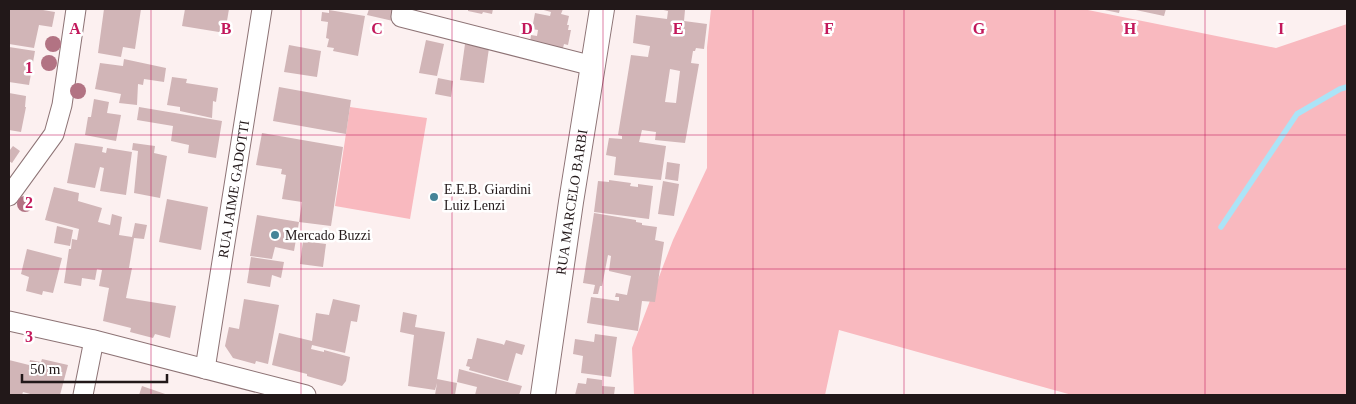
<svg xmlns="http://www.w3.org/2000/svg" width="1356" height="404" font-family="Georgia,serif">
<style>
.green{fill:#f9b9bf}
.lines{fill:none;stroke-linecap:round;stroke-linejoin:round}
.stream{stroke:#abe4f7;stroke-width:5.5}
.building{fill:#d1b5b7;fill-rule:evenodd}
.minor-casing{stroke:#8d7375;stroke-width:21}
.tertiary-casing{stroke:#8d7375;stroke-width:26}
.minor{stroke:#fff;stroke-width:19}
.tertiary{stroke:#fff;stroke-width:24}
.tree{fill:#b27383}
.grid{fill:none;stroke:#c2185b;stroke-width:1;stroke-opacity:0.55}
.poi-dot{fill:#458498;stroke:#fff;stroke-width:2}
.labels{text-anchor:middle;stroke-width:5;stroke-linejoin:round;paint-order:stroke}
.street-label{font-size:14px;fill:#221819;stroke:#fff}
.poi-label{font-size:14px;fill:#221819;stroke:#fff;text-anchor:start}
.grid-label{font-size:16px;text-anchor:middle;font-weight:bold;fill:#c2185b;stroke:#fff;stroke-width:5;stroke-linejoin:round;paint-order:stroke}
</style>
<rect width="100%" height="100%" fill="#fcf0f0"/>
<g class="green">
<polygon points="711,9 1083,9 1276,48 1347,24 1347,395 1072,395 839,330 825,395 634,395 632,348 673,240 707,168 707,47"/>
<polygon points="350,107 427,118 410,219 335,206"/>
</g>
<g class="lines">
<polyline class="stream" points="1221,227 1297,114 1340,89 1347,87"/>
</g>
<g class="building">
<polygon points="9,9 44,9 43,10 55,12 52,27 39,25 34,48 9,44"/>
<polygon points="104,9 141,9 135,49 123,47 121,57 98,53"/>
<polygon points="185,9 229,9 225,33 182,26"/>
<polygon points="369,9 396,9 393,21 367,15"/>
<polygon points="468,9 493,9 492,14 483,12 482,14 468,11"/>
<polygon points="540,9 563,9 561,14 569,16 567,25 569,25 568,30 571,30 568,45 564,44 562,52 530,43 531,35 537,36 538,30 532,29 535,13 550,16 551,12"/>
<path d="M659,9L685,10L684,21L707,24L704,49L696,48L695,51H693L691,63L699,64L685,143L655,140L656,132L642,130L639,142L666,146L661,180L614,175L616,157L606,155L609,138L622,139V136L618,135L631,55L648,57L650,46L633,43L636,15L667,19L668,11ZM670,69L680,71L676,103L665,102Z"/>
<polygon points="1100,9 1120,9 1119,13"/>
<polygon points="1131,9 1166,9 1164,16"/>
<polygon points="329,10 365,16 358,56 333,51 334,48 327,47 329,39 326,38 328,22 321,21 322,12 329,13"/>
<polygon points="426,40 444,44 437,76 419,73"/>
<polygon points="465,44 489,48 484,83 460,80"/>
<polygon points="289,45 321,51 317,77 284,72"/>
<polygon points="9,47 35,51 29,85 9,82"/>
<polygon points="124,59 166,68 164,82 144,79 143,85 138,84 137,105 119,103 121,94 95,89 100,63 123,66"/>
<polygon points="172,77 187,79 186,83 218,88 216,102 213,101 212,118 180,111 180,107 167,105"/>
<polygon points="438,78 453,81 451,97 435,94"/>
<polygon points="279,87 351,100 346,134 273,121"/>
<polygon points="9,93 26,96 25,107 26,107 21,132 9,130"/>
<polygon points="94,99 109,102 107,113 121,115 116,141 85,135 88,117 91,117"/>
<polygon points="139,107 222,121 216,158 188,153 189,145 171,141 173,126 137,120"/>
<polygon points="262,133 343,147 331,226 299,222 302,202 282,199 286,175 281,174 282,169 256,165"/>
<polygon points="75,143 103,147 102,152 106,153 107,148 132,152 126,195 100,191 104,168 100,167 95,188 67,183"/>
<polygon points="133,143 155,146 154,153 167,156 160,198 134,193 138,151 132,150"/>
<polygon points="13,146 20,151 12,163 9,161 9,151"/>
<polygon points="667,162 680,164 678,181 665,179"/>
<polygon points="609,180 631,183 630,186 638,187 638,184 653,186 649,219 594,212 598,181 609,182"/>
<polygon points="663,181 679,184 674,216 658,214"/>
<polygon points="54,187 79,193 78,201 102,208 98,222 110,225 112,214 122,217 119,235 132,237 135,223 147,225 144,239 134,238 129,268 132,268 126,298 176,306 170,338 155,334 153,338 130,332 131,328 103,321 109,288 99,286 102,270 97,269 95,280 82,278 81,286 64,283 69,249 71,249 72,239 77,240 79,229 45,220"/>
<polygon points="167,199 208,207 201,250 159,242"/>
<polygon points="594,213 636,220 636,222 642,223 642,225 657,227 655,240 664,242 655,302 642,301 638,331 587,323 591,297 619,301 619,297 615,297 616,293 627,295 631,276 609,271 611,256 608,255 602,286 600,286 598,294 593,294 595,285 583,283"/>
<polygon points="257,215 299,222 294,251 275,247 272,259 250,256"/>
<polygon points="57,226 73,230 70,246 54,243"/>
<polygon points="303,241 326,244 323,267 300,264"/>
<polygon points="27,249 62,258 53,293 43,291 42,295 26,291 29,277 21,274"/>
<polygon points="251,257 284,262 281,278 272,275 270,287 247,283"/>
<polygon points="244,299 279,305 268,364 256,361 255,364 233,358 225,346 229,327 239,329"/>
<polygon points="333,299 360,305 357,322 351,321 345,353 312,345 311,349 324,352 324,350 350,357 346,381 342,386 307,376 307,374 272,365 279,333 312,341 316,313 329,315"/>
<polygon points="403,312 417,315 415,327 445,332 437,379 457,383 455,395 435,395 437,383 435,390 408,386 414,335 400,332"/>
<polygon points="595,334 617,337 611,377 581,373 583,356 573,354 575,339 594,342"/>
<polygon points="477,338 502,344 504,345 506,340 525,345 522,355 516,353 508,381 469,370 470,367 466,366 468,359 472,359"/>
<polygon points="42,359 68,365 60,395 34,395 23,392 22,395 9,395 9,360 29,365 30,360 41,362"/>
<polygon points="459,369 522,386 519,395 475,395 477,387 457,382"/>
<polygon points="587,378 602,380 602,386 615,387 614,395 575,395 578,383 586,384"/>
<polygon points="142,386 168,395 139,395"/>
</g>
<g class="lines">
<defs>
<g id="minor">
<polyline points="402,9 401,17 593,66"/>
<polyline points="9,196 54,134 62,105 76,9"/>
<polyline points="9,321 94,340 306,395"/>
<path id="s1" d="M205,369L262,9"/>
<polyline points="83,395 94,340"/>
</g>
<g id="tertiary">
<path id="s2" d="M543,395L571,202L602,9"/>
</g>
</defs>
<use href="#minor" class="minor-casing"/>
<use href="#tertiary" class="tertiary-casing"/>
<use href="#minor" class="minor"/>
<use href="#tertiary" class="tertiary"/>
</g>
<g class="tree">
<circle cx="53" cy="44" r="8"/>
<circle cx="49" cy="63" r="8"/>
<circle cx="78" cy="91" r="8"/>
<circle cx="25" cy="204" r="8"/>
</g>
<path class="grid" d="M151,9V395M301,9V395M452,9V395M603,9V395M753,9V395M904,9V395M1055,9V395M1205,9V395M9,135H1347M9,269H1347"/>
<g class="poi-dot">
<circle cx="434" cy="197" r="5"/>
<circle cx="275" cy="235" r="5"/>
</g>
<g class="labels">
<g class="street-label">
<text dy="5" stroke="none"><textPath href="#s1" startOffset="182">RUA JAIME GADOTTI</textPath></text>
<text dy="5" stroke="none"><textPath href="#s2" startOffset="195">RUA MARCELO BARBI</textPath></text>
</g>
<g class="poi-label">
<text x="444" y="194">E.E.B. Giardini<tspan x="444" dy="16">Luiz Lenzi</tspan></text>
<text x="285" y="240">Mercado Buzzi</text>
</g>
</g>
<g class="grid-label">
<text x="75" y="34">A</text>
<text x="226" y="34">B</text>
<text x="377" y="34">C</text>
<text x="527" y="34">D</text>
<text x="678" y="34">E</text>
<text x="829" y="34">F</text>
<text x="979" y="34">G</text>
<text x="1130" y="34">H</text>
<text x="1281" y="34">I</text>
<text x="29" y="73">1</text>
<text x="29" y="208">2</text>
<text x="29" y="342">3</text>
</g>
<rect width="1356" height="404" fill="none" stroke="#221819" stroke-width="20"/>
<path d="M22 374v8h145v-8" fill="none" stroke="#221819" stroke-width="2.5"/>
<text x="30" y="374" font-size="15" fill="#221819" stroke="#ffffff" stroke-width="4" paint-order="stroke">50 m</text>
</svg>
